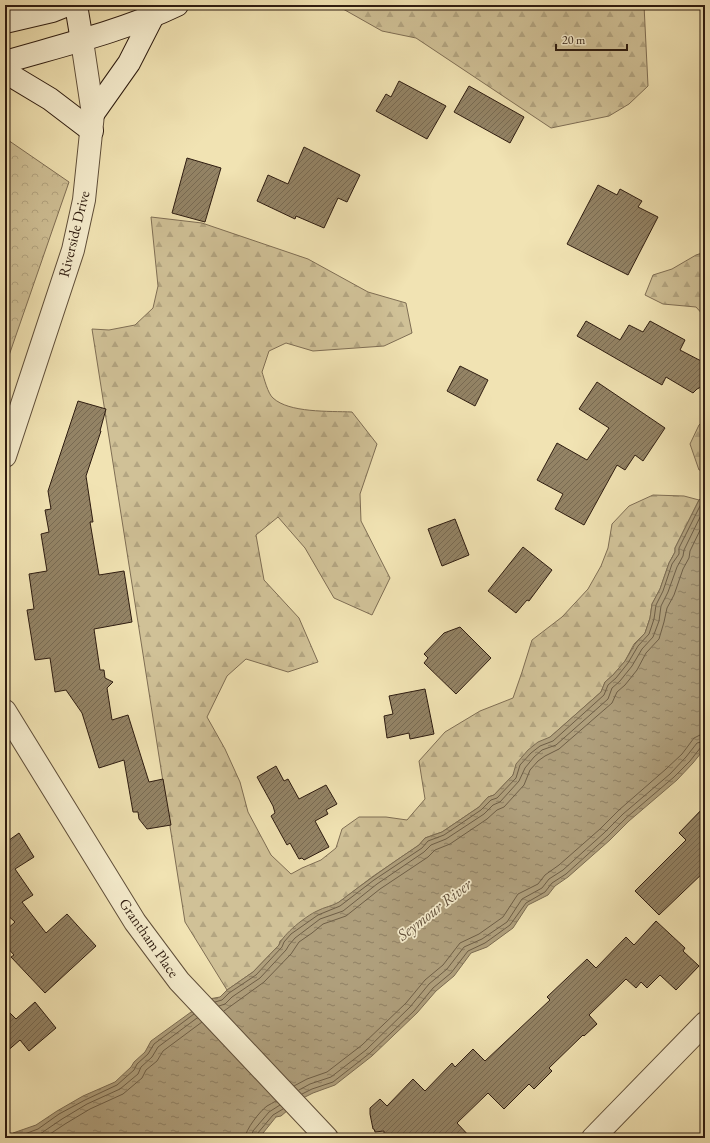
<svg xmlns="http://www.w3.org/2000/svg" width="710" height="1143" font-family="'EB Garamond',serif">
<style>
.forest{fill:url(#forest-firs);stroke:#7f6e54}
.park{fill:url(#park-crowns);stroke:#7f6e54}
.water{fill:url(#water-ripples);stroke:#7b6b51}
.lines{fill:none;stroke-linecap:round;stroke-linejoin:round}
.shore{stroke:#6e5e46;stroke-width:1}
.building{fill:url(#building-hatch);stroke:#2e1c10}
.minor-casing{stroke:#5f4e39;stroke-width:24}
.secondary-casing{stroke:#2e1c10;stroke-width:24}
.minor{stroke:#f6edce;stroke-width:22}
.secondary{stroke:#f6edce;stroke-width:22}
.labels{text-anchor:middle;stroke-width:3.5;stroke-linejoin:round;paint-order:stroke}
.street-label{font-size:15px;fill:#2e1c10;stroke:#f6edce}
.water-label{font-size:16px;font-style:italic;fill:#62503b;stroke:#f6edce}
</style>
<defs>
<pattern id="forest-firs" width="22" height="20" patternUnits="userSpaceOnUse"><rect width="22" height="20" fill="#d0c197"/><path d="M5 1l3.5 6h-7zM16 11l3.5 6h-7z" fill="#b3a581"/></pattern>
<pattern id="park-crowns" width="20" height="18" patternUnits="userSpaceOnUse"><rect width="20" height="18" fill="#d0c197"/><path d="M2 6a3 3 0 1 1 6 0M12 15a3 3 0 1 1 6 0" fill="none" stroke="#b3a581"/></pattern>
<pattern id="water-ripples" width="26" height="14" patternUnits="userSpaceOnUse"><rect width="26" height="14" fill="#af9f7c"/><path d="M2 4q2-2 4 0t4 0M15 11q2-2 4 0t4 0" fill="none" stroke="#8f8164"/></pattern>
<pattern id="building-hatch" width="6" height="6" patternUnits="userSpaceOnUse"><rect width="6" height="6" fill="#938365"/><path d="M-1 1l2-2M0 6l6-6M5 7l2-2" fill="none" stroke="#786a52"/></pattern>
</defs>
<rect width="100%" height="100%" fill="#f1e3b3"/>
<filter id="stains"><feTurbulence type="fractalNoise" baseFrequency=".005" numOctaves="4"/><feColorMatrix values="0 0 0 0 .2 0 0 0 0 .09 0 0 0 0 .02 0 0 0 .5 -.17"/></filter>
<radialGradient id="worn" r=".72"><stop offset=".6" stop-color="#630" stop-opacity="0"/><stop offset="1" stop-color="#630" stop-opacity=".3"/></radialGradient>
<g class="forest">
<polygon points="336,5 644,5 648,86 629,104 609,116 551,128 416,38 382,31"/>
<path d="M151,217L202,223L308,259L368,292L406,303L412,333L384,346L313,351L286,343L269,351L262,372C264,378 268,394 273,398C289,413 329,411 352,412L377,444L360,494L361,521L390,578L372,615L334,598L305,548L278,517L256,535L264,580L299,618L318,662L288,672L246,659L227,676L207,717L225,749L240,782L248,812L271,855L291,874L302,868L321,860L336,848L342,829L359,817H386L407,820L425,799L419,761L445,732L480,711L513,698L522,672L532,640L562,617L588,589L601,566L608,548L612,524L629,506L653,495L684,496L699,500L675,548V552L669,563L660,589L652,604L650,618L645,633L634,644L625,661L613,675L605,682L601,692L548,739L514,772L513,775L494,795L488,797L479,807L442,832L425,838L419,845L372,877L338,903L280,941L279,945L253,972L227,990L185,922L92,329L109,330L135,325L153,308L158,286Z"/>
<polygon points="705,252 705,317 696,307 663,304 645,295 653,275 672,269 696,255"/>
<polygon points="705,419 705,470 699,470 690,444 699,425"/>
</g>
<polygon class="park" points="5,138 69,182 5,367"/>
<path class="water" d="M705,494V748L693,763L677,780L629,821L610,840L568,877L555,886L548,895L528,905L513,928L487,947L471,953L454,976L436,991L417,1013L372,1056L335,1085L313,1093L301,1099L281,1116L276,1117L259,1138H8L13,1133L36,1125L57,1111L83,1096L115,1082L131,1067L134,1062L145,1052L151,1041L209,999L220,997L227,990L253,972L279,945C283,934 306,916 317,911C324,907 333,906 339,902C365,882 392,863 419,845L425,838L442,832L479,807L488,797L494,795L513,775L516,764L528,750L538,742L550,737L601,692L605,682L613,675L625,661L635,644L645,633L650,618L652,604L660,589L669,563L675,552V548L699,500Z"/>
<g class="lines">
<g class="shore">
<polyline points="215,1002 222,1000 229,993 256,975 282,947 284,942 291,934 318,915 340,906 374,880 422,848 428,841 444,835 481,810 491,800 497,798 516,778 520,765 531,753 540,746 553,741 604,695 608,685 616,678 628,663 638,646 649,634 654,619 656,605 663,591 672,564 679,554 679,548 702,502 705,500"/>
<polyline points="219,1006 225,1004 232,997 260,978 286,950 289,945 295,938 320,919 343,911 377,884 424,852 431,845 446,839 484,814 493,805 500,802 519,781 525,768 534,757 542,750 556,745 608,699 612,688 620,681 632,666 642,649 653,637 659,621 661,606 668,592 677,567 683,556 684,550 705,507"/>
<polyline points="224,1011 264,982 291,954 299,942 312,933 323,924 346,916 380,889 428,857 435,850 450,844 487,819 497,810 504,807 524,785 530,770 538,761 545,756 559,749 612,703 617,692 625,685 637,670 646,653 659,639 664,622 667,608 674,595 683,569 689,558 690,551 705,520"/>
<polyline points="294,1086 307,1079 327,1072 362,1045 406,1003 425,980 443,965 460,943 479,934 503,917 518,894 538,884 545,875 559,865 600,829 619,810 666,769 682,754 694,738 700,735 705,735"/>
<polyline points="299,1090 310,1084 331,1077 366,1050 410,1007 429,984 447,969 464,947 482,939 507,922 522,899 542,888 549,879 563,870 604,833 623,814 670,774 686,757 697,743 705,741"/>
<polyline points="302,1094 312,1089 333,1082 370,1053 414,1011 433,988 451,973 468,951 485,943 510,925 526,903 545,892 552,883 566,874 607,837 626,818 674,777 690,761 701,747 705,746"/>
<polyline points="14,1138 38,1129 59,1114 85,1100 117,1085 134,1070 137,1064 148,1054 154,1044 194,1014"/>
<polyline points="26,1138 40,1134 62,1119 87,1104 120,1089 138,1074 141,1067 152,1057 158,1047 197,1018"/>
<polyline points="44,1138 65,1124 90,1109 123,1094 142,1078 146,1070 157,1061 163,1051 202,1022"/>
<path d="M245,1138C245,1130 260,1111 267,1106C270,1104 273,1103 276,1101"/>
<polyline points="251,1138 253,1131 269,1112 280,1105"/>
<polyline points="256,1138 257,1134 273,1115 283,1109"/>
</g>
</g>
<g class="building">
<polygon points="399,81 446,106 427,139 376,111 386,94 391,97"/>
<polygon points="469,86 524,117 510,143 454,112"/>
<polygon points="304,147 360,175 347,202 338,198 324,228 296,216 295,219 257,201 268,175 288,184"/>
<polygon points="187,158 221,168 205,222 172,213"/>
<polygon points="598,185 617,195 620,189 642,201 638,207 658,217 628,275 567,244"/>
<polygon points="586,321 620,340 629,325 643,332 650,321 685,340 680,350 705,363 705,385 697,389 693,393 666,377 662,385 577,336"/>
<polygon points="460,366 488,380 475,406 447,391"/>
<polygon points="597,382 665,428 643,461 635,455 625,470 617,465 584,525 555,509 563,494 537,480 557,443 587,460 609,428 579,409"/>
<polygon points="78,401 106,409 100,431 101,431 86,476 93,522 90,522 99,575 124,571 132,622 94,629 100,670 104,670 105,678 113,682 107,688 112,720 128,715 149,782 163,779 171,825 147,829 139,819 138,812 133,812 124,760 99,768 82,713 66,690 55,692 50,658 35,660 27,610 34,609 29,574 47,571 41,534 49,532 45,510 51,509 48,491"/>
<polygon points="455,519 469,555 442,566 428,529"/>
<polygon points="523,547 552,570 529,601 527,600 516,613 488,591"/>
<polygon points="460,627 491,658 456,694 424,663 428,658 424,654 444,633"/>
<polygon points="425,689 434,734 410,739 409,733 387,738 384,716 393,714 389,696"/>
<polygon points="276,766 284,781 288,779 299,799 326,785 337,804 326,810 328,814 315,821 329,847 304,860 302,858 299,859 290,843 287,845 271,816 275,813 273,806 257,777"/>
<polygon points="705,806 705,871 659,915 635,891 686,840 679,833"/>
<polygon points="19,833 34,857 15,869 33,895 22,902 46,933 67,914 96,946 45,993 11,957 14,955 5,945 5,931 15,922 5,913 5,843"/>
<polygon points="656,921 685,948 683,951 699,966 676,990 660,975 647,988 641,982 636,988 626,979 589,1015 597,1024 584,1036 583,1035 549,1068 552,1071 534,1089 529,1084 504,1109 488,1093 457,1123 471,1138 384,1138 384,1131 375,1132 374,1129 373,1129 370,1114 370,1108 380,1099 387,1106 413,1079 425,1091 452,1063 455,1067 473,1049 485,1061 550,1000 547,997 587,959 596,968 626,937 634,945"/>
<polygon points="35,1002 56,1028 29,1051 20,1040 5,1053 5,1008 16,1019"/>
</g>
<g class="lines">
<defs>
<g id="minor">
<polyline points="5,456 73,250 84,200 93,114 82,41"/>
<polyline points="5,711 135,922 179,981 327,1138"/>
<polyline points="593,1138 705,1023"/>
</g>
<g id="secondary">
<polyline points="76,5 82,41"/>
<polyline points="5,22 52,11 67,5"/>
<path d="M5,62C63,45 123,31 177,5"/>
<polyline points="5,72 50,99 92,131"/>
<polyline points="93,114 129,63 153,16"/>
</g>
</defs>
<use href="#minor" class="minor-casing"/>
<use href="#secondary" class="secondary-casing"/>
<use href="#minor" class="minor"/>
<use href="#secondary" class="secondary"/>
</g>
<g class="labels">
<g class="street-label">
<text transform="translate(74 234) rotate(-76)" y="5">Riverside Drive</text>
<text transform="translate(149 938) rotate(55)" y="5">Grantham Place</text>
</g>
<g class="water-label">
<text transform="translate(434 909) rotate(-38)" y="6">Seymour River</text>
</g>
</g>
<rect width="710" height="1143" fill="none" stroke="#f1e3b3" stroke-width="20"/>
<rect x="6" y="6" width="698" height="1131" fill="none" stroke="#2e1c10" stroke-width="2"/>
<rect x="10" y="10" width="690" height="1123" fill="none" stroke="#2e1c10"/>
<path d="M556 44v6h71v-6" fill="none" stroke="#2e1c10" stroke-width="2"/>
<text x="562" y="44" font-size="12" fill="#2e1c10" stroke="#f6edce" stroke-width="3" paint-order="stroke">20 m</text>
<rect width="100%" height="100%" filter="url(#stains)"/>
<rect width="100%" height="100%" fill="url(#worn)"/>
</svg>
